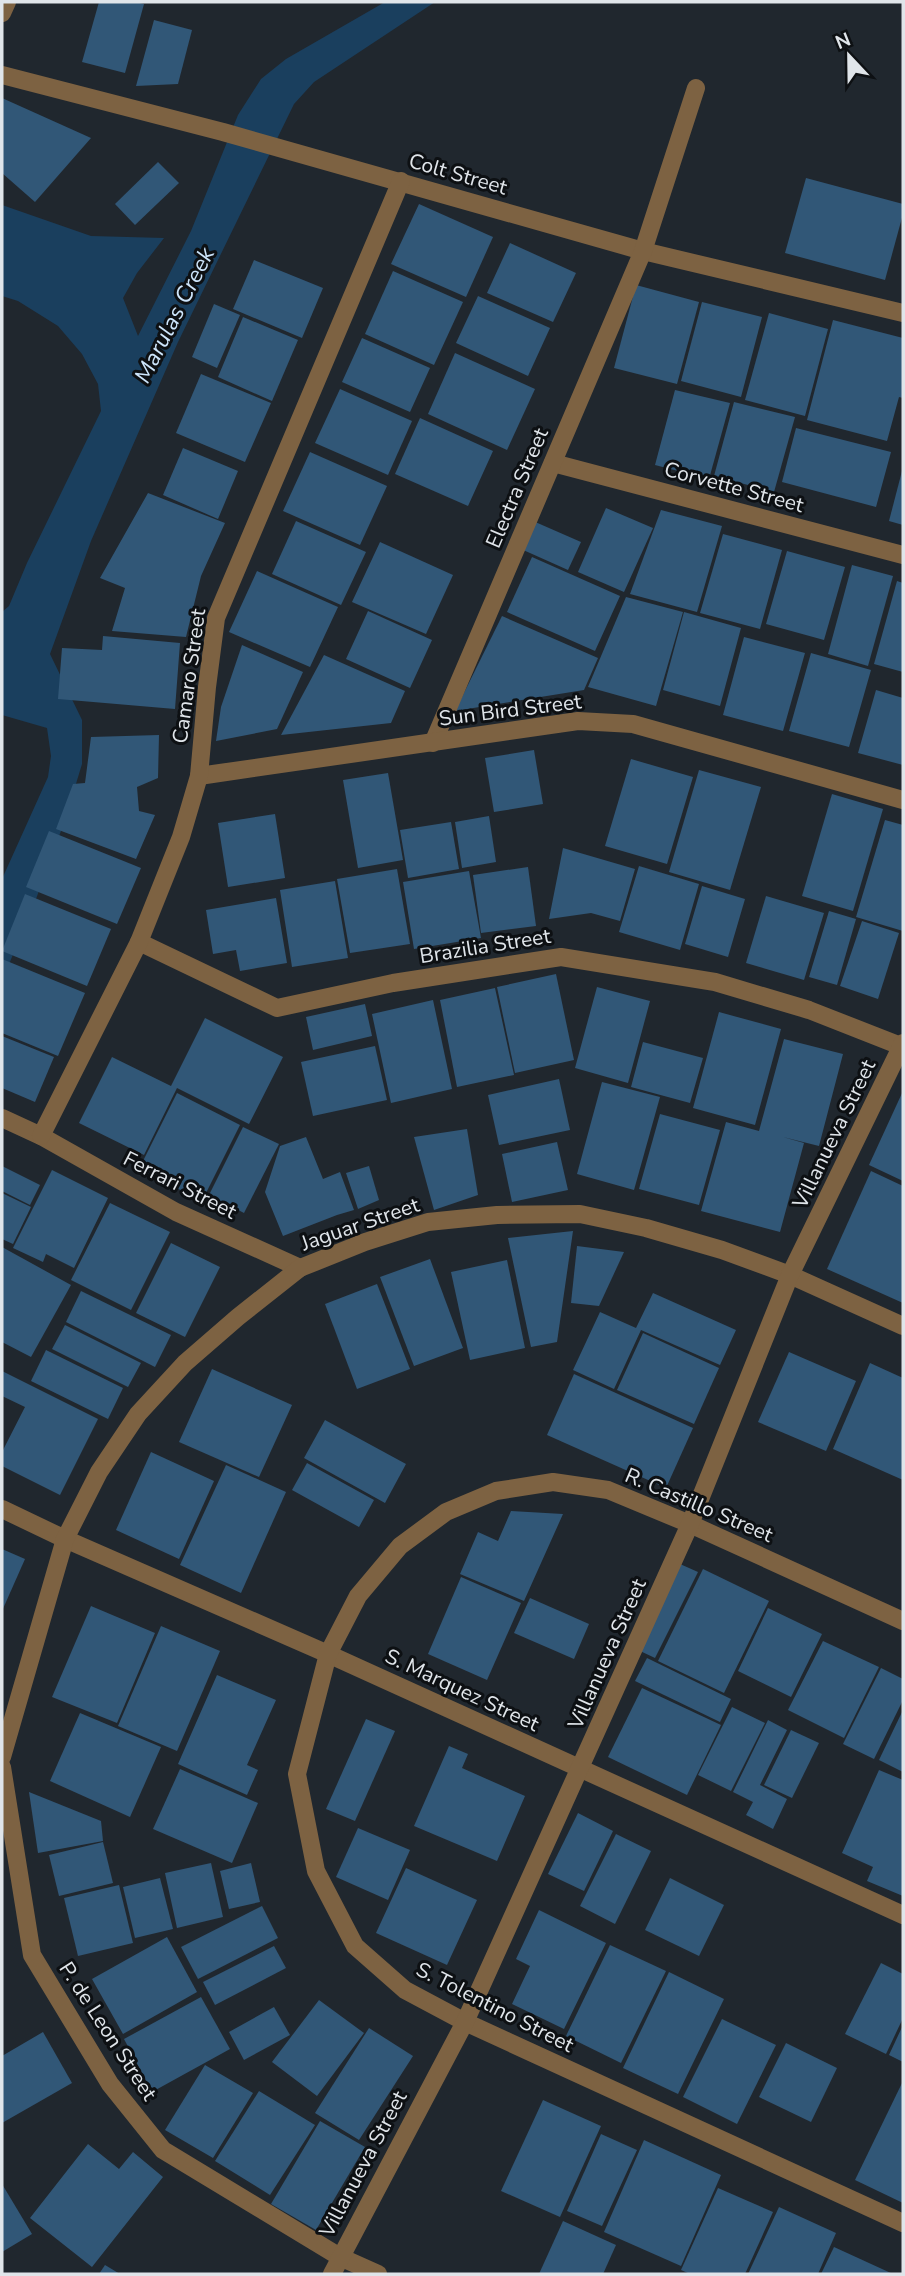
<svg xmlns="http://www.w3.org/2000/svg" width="905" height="2276" font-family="'Nunito Sans',sans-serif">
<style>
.water{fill:#1a3f5e}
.building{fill:#315777}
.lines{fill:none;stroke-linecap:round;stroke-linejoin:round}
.minor{stroke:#7d6242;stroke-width:18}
.labels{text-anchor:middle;stroke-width:6;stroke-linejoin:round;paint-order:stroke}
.street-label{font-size:21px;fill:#e0e5ea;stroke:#0d1013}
.water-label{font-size:23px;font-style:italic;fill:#cde5fb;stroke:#0d1013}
</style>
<rect width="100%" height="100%" fill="#20272e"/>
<polygon class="water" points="385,2 435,2 314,82 294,104 178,342 91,541 50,654 82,720 82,764 65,820 36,899 2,981 2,879 48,777 51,756 47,728 2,715 2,612 9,606 27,563 101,411 98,384 82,354 58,326 18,301 2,296 2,205 91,236 164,238 137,273 123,298 138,336 191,231 238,115 261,79 286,59"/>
<g class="building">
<polygon points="99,2 135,2 144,4 125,73 82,62"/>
<polygon points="154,20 192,30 178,84 136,86"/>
<polygon points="2,98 91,138 35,202 2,173"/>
<polygon points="158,162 179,183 135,225 115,204"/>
<polygon points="806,178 903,204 903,214 885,280 785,253"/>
<polygon points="419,204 493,237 466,297 391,264"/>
<polygon points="510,243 576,273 553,322 487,293"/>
<polygon points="254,260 323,288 302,338 233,309"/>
<polygon points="393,271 463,302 434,365 365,334"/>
<polygon points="636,285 699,302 677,384 614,368"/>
<polygon points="478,296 550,328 528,376 456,343"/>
<polygon points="702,302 762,317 741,397 681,381"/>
<polygon points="214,304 240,315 217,368 192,357"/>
<polygon points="769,313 828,329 805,416 745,400"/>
<polygon points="243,317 298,340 272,401 218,377"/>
<polygon points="833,320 903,338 903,398 899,397 887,441 807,420"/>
<polygon points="362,338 430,368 410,412 342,382"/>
<polygon points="455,353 535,389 507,450 428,414"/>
<polygon points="201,374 271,403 245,462 176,433"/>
<polygon points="340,389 412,421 388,475 315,443"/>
<polygon points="675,390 730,403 709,479 655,465"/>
<polygon points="734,402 795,417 774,492 714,476"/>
<polygon points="420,418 493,451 468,506 395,474"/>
<polygon points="796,428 891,452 876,507 782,482"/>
<polygon points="183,448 238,471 218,519 163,495"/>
<polygon points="310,452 387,486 360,545 283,511"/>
<polygon points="902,471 903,471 903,525 889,521"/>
<polygon points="148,493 225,523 201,576 186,637 112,631 125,588 100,578"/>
<polygon points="606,508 653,528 624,592 578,572"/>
<polygon points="661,510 722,526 697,612 630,594"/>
<polygon points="296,521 366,552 341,605 272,574"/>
<polygon points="533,521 581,542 568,570 521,549"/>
<polygon points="723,534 782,550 760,629 700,613"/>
<polygon points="380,542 453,575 426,634 352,602"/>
<polygon points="787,551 845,567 824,640 766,624"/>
<polygon points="532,557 620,596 595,651 507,612"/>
<polygon points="852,565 893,576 868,666 828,654"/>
<polygon points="257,571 338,607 310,667 229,632"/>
<polygon points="897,581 903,583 903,672 874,664"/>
<polygon points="626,597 683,612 656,706 588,687"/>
<polygon points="368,611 432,640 410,688 346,659"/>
<polygon points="684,612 741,628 720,706 663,690"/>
<polygon points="502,616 598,658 584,690 455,711"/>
<polygon points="103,636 180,643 175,709 58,699 62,648 102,650"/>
<polygon points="744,637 805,653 783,731 723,715"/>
<polygon points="242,645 303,672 277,729 216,741 221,707"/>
<polygon points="811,653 871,670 849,747 789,731"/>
<polygon points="324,655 405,691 391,723 281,735"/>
<polygon points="876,690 903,698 903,765 858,753"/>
<polygon points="159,735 158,778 137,787 139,811 155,815 136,859 56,829 73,784 85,783 91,737"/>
<polygon points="534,750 543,804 494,812 485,758"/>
<polygon points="631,759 693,777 667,864 605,846"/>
<polygon points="699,770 761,787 730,890 669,872"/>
<polygon points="388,773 403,860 358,868 343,780"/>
<polygon points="832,794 883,809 853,911 802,896"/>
<polygon points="275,814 285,878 228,887 218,823"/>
<polygon points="489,816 496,862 462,868 455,822"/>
<polygon points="885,820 903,825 903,931 856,917"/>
<polygon points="451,822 459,869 408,878 400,830"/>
<polygon points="49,831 141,868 117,924 26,887"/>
<polygon points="563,848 635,869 620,921 591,913 549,919"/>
<polygon points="639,866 699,884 680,950 619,932"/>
<polygon points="528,867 536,926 481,933 473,875"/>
<polygon points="397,869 410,944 350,953 337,879"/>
<polygon points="469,871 481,938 414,949 403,882"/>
<polygon points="335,881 348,958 292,967 280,890"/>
<polygon points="702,886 745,899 728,957 685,944"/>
<polygon points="25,894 111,929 87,986 2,951"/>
<polygon points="766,896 824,913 804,980 746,963"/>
<polygon points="276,898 287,963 240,971 236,950 213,954 206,910"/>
<polygon points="829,911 856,919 837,985 809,977"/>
<polygon points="862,921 899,933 878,999 840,986"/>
<polygon points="2,959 85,993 58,1056 2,1033"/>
<polygon points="556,974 574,1060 515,1073 497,987"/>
<polygon points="597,987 650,1001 628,1083 575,1068"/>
<polygon points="495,988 514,1075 457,1087 440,1000"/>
<polygon points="433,1000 452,1089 391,1103 372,1014"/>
<polygon points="365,1004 372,1036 313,1050 306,1017"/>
<polygon points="719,1012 781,1029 755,1125 693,1108"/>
<polygon points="205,1018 283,1057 249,1124 177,1088 144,1155 79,1123 112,1057 171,1086"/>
<polygon points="2,1036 54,1057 35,1102 2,1088"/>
<polygon points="784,1039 843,1054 819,1146 783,1137 804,1143 780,1232 701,1211 726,1122 759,1131"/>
<polygon points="643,1042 703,1058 690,1103 631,1087"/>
<polygon points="375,1046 387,1100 313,1116 301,1062"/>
<polygon points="559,1079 570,1130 499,1145 488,1095"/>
<polygon points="602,1082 660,1097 634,1190 577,1174"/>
<polygon points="903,1091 903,1181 869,1165"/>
<polygon points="177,1093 240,1125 202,1201 139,1169"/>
<polygon points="660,1114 720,1130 699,1205 639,1189"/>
<polygon points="243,1127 279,1144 244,1213 209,1195"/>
<polygon points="467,1129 478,1195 434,1210 414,1137"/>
<polygon points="306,1137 323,1179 340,1172 354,1210 337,1215 283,1236 265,1192 280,1146"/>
<polygon points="557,1142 568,1190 512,1202 502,1154"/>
<polygon points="2,1166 40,1185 30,1205 2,1191"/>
<polygon points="369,1166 379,1200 358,1209 346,1173"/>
<polygon points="52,1170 108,1198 74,1268 46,1254 43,1262 13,1248"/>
<polygon points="871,1171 903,1186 903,1303 827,1269"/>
<polygon points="2,1193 31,1207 13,1244 2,1239"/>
<polygon points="110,1203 170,1232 131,1310 71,1280"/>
<polygon points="573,1231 557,1342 531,1347 508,1238"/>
<polygon points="171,1243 220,1267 185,1337 136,1313"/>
<polygon points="577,1246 624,1252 599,1306 571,1303"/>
<polygon points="2,1247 71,1285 31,1357 2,1342"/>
<polygon points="430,1259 463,1348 414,1366 380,1277"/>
<polygon points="507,1260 525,1348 470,1360 451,1272"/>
<polygon points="377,1284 410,1369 357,1389 325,1304"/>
<polygon points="81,1291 171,1335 155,1367 66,1322"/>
<polygon points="653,1293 736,1330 720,1365 641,1330 614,1389 573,1370 600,1312 636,1328"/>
<polygon points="65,1325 141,1363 128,1387 52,1349"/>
<polygon points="643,1333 719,1368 694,1424 617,1390"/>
<polygon points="46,1350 123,1388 108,1419 31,1381"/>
<polygon points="789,1352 856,1381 826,1451 758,1422"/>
<polygon points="870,1363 903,1378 903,1480 833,1449"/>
<polygon points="212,1369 292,1405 259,1477 179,1442"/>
<polygon points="2,1371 98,1419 60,1495 2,1466 2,1452 25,1407 2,1396"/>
<polygon points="574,1374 693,1428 666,1488 547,1435"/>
<polygon points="325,1420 406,1464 385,1503 304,1458"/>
<polygon points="151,1452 214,1481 179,1559 116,1530"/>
<polygon points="307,1463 374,1500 359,1527 292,1490"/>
<polygon points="226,1465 286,1492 241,1593 180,1565"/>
<polygon points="511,1511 563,1514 524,1601 460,1574 478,1532 498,1541"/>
<polygon points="2,1549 25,1559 2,1611"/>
<polygon points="680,1564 698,1572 655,1658 638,1650"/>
<polygon points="703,1569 769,1601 724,1693 658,1661"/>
<polygon points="461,1577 521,1603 487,1680 428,1654"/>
<polygon points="530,1598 589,1624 574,1659 514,1633"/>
<polygon points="91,1606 155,1633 117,1723 52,1697"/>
<polygon points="768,1608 822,1634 791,1697 738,1671"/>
<polygon points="161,1626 220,1651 177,1751 118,1726"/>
<polygon points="823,1641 879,1667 844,1738 788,1710"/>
<polygon points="647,1658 731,1699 720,1722 635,1681"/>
<polygon points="881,1668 903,1679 903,1700 874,1759 843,1744"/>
<polygon points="217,1675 276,1700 247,1765 258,1770 247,1795 178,1764"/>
<polygon points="642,1688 721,1725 687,1795 608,1757"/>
<polygon points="732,1707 765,1723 731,1791 698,1775"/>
<polygon points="903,1710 903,1772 879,1760"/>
<polygon points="80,1713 161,1747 130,1817 50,1781"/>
<polygon points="366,1719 395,1731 355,1821 326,1809"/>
<polygon points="768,1720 787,1730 760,1785 787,1799 773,1829 746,1815 753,1802 733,1792"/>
<polygon points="791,1730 819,1743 792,1798 764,1785"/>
<polygon points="449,1746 468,1754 462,1768 525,1796 497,1861 414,1826"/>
<polygon points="180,1769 258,1803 232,1863 153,1829"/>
<polygon points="879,1770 903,1780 903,1896 867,1881 873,1867 842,1853"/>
<polygon points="29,1792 101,1821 103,1841 38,1853"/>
<polygon points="578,1813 613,1831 584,1891 548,1874"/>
<polygon points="358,1828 410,1850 388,1900 336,1877"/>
<polygon points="616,1834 651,1851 615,1924 580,1906"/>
<polygon points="103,1842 113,1883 59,1896 49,1855"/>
<polygon points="211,1863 223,1917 177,1928 165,1873"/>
<polygon points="251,1863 260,1902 229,1909 220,1871"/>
<polygon points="406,1868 477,1900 447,1965 376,1933"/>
<polygon points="160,1878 173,1929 135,1938 123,1887"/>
<polygon points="670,1878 724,1905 699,1956 645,1930"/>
<polygon points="119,1885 133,1943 78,1956 64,1898"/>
<polygon points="262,1906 278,1938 198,1979 181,1947"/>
<polygon points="539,1910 606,1943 564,2029 512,2004 530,1966 516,1959"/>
<polygon points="167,1937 197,1992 123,2034 92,1979"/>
<polygon points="610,1945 666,1971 621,2063 566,2036"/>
<polygon points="274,1946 286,1968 215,2005 203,1982"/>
<polygon points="881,1963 903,1974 903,2018 886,2054 845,2034"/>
<polygon points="669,1972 724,1999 678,2094 623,2068"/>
<polygon points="201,1997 230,2049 152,2092 124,2039"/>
<polygon points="319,2000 364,2033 317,2096 272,2062"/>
<polygon points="274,2007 290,2035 244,2060 229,2032"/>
<polygon points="722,2019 776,2045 737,2124 683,2097"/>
<polygon points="903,2025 903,2062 889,2055"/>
<polygon points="369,2028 413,2056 359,2140 315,2113"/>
<polygon points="43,2032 72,2083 2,2123 2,2056"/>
<polygon points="786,2043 837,2068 811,2122 759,2097"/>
<polygon points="205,2065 253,2093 213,2158 165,2130"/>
<polygon points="903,2081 903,2203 855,2180"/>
<polygon points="259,2091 315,2125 270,2195 215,2161"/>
<polygon points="543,2100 601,2126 560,2217 501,2191"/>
<polygon points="320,2121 365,2147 316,2230 271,2204"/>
<polygon points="601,2134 637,2150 602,2226 567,2211"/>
<polygon points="644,2140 721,2175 681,2266 604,2232"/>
<polygon points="88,2144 119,2169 133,2152 163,2177 92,2267 30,2218"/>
<polygon points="2,2184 32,2234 2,2252"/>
<polygon points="718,2188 773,2212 745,2274 690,2274 681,2270"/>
<polygon points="779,2207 836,2233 818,2274 748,2274"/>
<polygon points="563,2221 616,2245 603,2274 539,2274"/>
<polygon points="834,2247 893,2274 821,2274"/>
<polygon points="105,2265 120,2274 99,2274"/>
</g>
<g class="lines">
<g class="minor">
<polyline points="2,13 7,2"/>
<polyline points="2,75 223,132 643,251 903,313"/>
<polyline points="553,463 903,555"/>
<polyline points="433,743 643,251 696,88"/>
<polyline points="199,776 578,721 633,724 903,800"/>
<polyline points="139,942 277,1008 393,983 561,957 715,982 809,1010 903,1047"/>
<polyline points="2,1118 41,1136 176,1212 300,1268"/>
<polyline points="41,1136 139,942 181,837 199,776 207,687 216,618 401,181"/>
<polyline points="2,1509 65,1539 328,1654 903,1915"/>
<polyline points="903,1621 690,1524 608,1490 553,1482 496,1491 446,1512 400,1546 358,1596 328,1654 297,1774 316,1871 355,1946 405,1990 465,2022 903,2223"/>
<polyline points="2,1757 65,1539 99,1472 138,1414 185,1363 238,1317 300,1268 365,1242 428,1222 497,1215 580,1214 646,1228 722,1250 790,1275 903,1326"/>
<polyline points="2,1767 32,1955 110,2084 163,2150 340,2257 378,2274"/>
<polyline points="332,2274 465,2022 690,1524 790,1275 903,1043"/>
</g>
</g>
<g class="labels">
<g class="street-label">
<text transform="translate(458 174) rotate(16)" y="7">Colt Street</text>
<text transform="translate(734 487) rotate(15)" y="7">Corvette Street</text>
<text transform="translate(517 488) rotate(-67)" y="7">Electra Street</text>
<text transform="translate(189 676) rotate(-82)" y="7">Camaro Street</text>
<text transform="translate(510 710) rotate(-7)" y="7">Sun Bird Street</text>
<text transform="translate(485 946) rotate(-9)" y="7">Brazilia Street</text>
<text transform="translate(834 1134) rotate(-64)" y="7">Villanueva Street</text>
<text transform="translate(180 1185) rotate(27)" y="7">Ferrari Street</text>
<text transform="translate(360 1224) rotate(-19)" y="7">Jaguar Street</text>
<text transform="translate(699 1505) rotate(23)" y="7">R. Castillo Street</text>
<text transform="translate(607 1654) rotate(-66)" y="7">Villanueva Street</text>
<text transform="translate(462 1690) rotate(25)" y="7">S. Marquez Street</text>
<text transform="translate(495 2007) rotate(27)" y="7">S. Tolentino Street</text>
<text transform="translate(108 2031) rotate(57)" y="7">P. de Leon Street</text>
<text transform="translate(363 2164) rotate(-62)" y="7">Villanueva Street</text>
</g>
<g class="water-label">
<text transform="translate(174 315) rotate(-63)" y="8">Marulas Creek</text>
</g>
</g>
<rect width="905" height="2276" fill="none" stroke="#e0e5ea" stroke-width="7"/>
<g transform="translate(849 56) rotate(338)" stroke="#0d1013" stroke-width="5" paint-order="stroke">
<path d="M0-5L12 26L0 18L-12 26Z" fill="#e0e5ea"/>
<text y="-10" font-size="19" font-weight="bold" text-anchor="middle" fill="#e0e5ea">N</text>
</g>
</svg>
